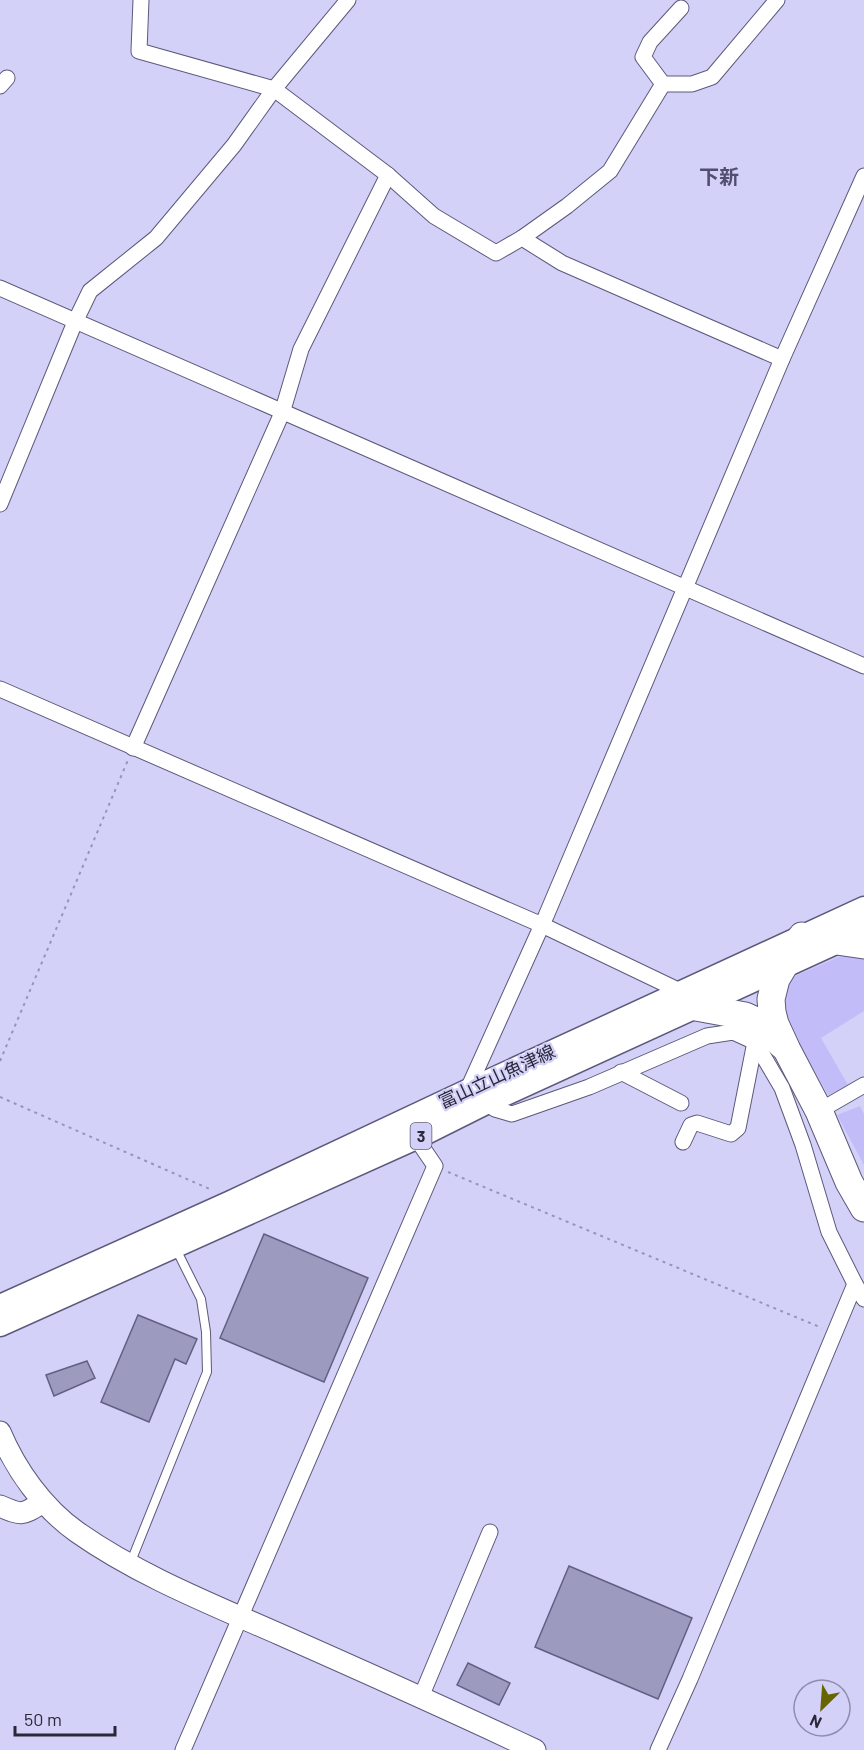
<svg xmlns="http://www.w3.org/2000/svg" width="864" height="1750" font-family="Barlow,'Noto Sans JP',sans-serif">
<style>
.green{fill:#c2bcf9}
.building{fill:#9d9ac0;stroke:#635f83;stroke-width:1.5}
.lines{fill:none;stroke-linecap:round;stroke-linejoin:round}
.lane-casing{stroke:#5c597c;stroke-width:10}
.street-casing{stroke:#5c597c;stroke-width:17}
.secondary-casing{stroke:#5c597c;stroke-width:23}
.primary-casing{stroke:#5c597c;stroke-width:25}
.highway-casing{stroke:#5c597c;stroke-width:29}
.path{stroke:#9795b4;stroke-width:2;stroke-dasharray:3 4.5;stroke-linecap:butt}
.lane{stroke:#fff;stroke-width:8}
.street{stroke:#fff;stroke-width:15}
.secondary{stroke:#fff;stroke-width:21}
.primary{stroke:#fff;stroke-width:22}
.highway{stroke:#fff;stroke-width:27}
.labels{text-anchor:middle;stroke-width:4.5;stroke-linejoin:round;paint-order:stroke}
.shield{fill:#d4d1f9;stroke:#5d5b72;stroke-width:1.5}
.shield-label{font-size:16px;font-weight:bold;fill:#2a2838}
.street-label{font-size:18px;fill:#2a2838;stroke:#d4d1f9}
.neighbourhood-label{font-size:20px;font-weight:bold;fill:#514e70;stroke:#d4d1f9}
</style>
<rect width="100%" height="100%" fill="#d4d1f9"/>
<g class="green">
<polygon points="850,952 864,954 864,1011 821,1038 848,1085 828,1095 790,1027 786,1009 784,981"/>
<polygon points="860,1106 864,1114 864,1165 837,1115"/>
</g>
<g class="building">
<polygon points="264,1234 368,1278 324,1382 220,1338"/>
<polygon points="138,1315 197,1339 186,1364 175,1359 149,1422 101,1402"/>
<polygon points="87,1361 95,1378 54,1396 46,1375"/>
<polygon points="569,1566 692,1618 658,1699 535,1647"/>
<polygon points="468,1663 510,1683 499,1705 457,1685"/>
</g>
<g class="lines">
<defs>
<polyline id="lane" points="130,1564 207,1372 206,1332 201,1299 176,1249"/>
<g id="street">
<polyline points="141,0 139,51 274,89 388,175 434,216 496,253 522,238 562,263 782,359"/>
<polyline points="663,84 692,84 712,77 777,0"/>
<polyline points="0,86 7,78"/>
<polyline points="522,238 567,206 610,171 663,84 643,57 650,42 681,8"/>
<polyline points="0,288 864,666"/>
<polyline points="0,504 75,322 90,291 156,238 234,145 274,89 348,0"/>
<polyline points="0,689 542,925 682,992"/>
<polyline points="133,748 282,413 301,349 388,175"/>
<polyline points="621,1072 681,1103"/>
<polyline points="467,1091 546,916 782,359 864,176"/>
<polyline points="486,1103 495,1109 512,1114 589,1087 707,1036 733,1032 755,1042 782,1088 803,1145 829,1232 855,1284 864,1299"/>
<polyline points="819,1111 864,1085"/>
<polyline points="683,1142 691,1125 697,1123 731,1134 738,1128 755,1042"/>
<polyline points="421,1697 490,1532"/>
<polyline points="183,1750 435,1166 416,1138"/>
<polyline points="658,1750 690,1679 855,1284"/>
</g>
<g id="secondary">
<path d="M0,1432C16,1470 43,1508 77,1532C138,1575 211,1604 279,1634C365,1672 450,1710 535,1750"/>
<path d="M0,1506C23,1516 22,1515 43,1502"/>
</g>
<g id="primary">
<polyline points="0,1306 231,1202 467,1091 864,908"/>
<polyline points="0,1325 416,1138 486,1103 864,930"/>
</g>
<g id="highway">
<polyline points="864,945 802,936 776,979 771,999 772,1012 775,1024 787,1050 819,1111 849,1182 864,1208"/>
<polyline points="696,1007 745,1016 758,1022 782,1045"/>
</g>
</defs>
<use href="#lane" class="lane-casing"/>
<use href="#street" class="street-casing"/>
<use href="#secondary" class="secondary-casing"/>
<use href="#primary" class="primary-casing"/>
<use href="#highway" class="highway-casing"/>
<g class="path">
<polyline points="0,1061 128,760"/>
<polyline points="0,1097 212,1190"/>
<polyline points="448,1172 822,1328"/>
</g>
<use href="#lane" class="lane"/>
<use href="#street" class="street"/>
<use href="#secondary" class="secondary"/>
<use href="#primary" class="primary"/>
<use href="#highway" class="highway"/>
</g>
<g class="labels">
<rect class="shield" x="410.5" y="1123" width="21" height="26" rx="4.5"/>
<g class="shield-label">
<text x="421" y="1142">3</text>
</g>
<g class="street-label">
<text transform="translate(497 1077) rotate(-25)" y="6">富山立山魚津線</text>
</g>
<g class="neighbourhood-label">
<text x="719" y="184">下新</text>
</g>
</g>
<g transform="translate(822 1708) rotate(205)"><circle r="28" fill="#d4d1f9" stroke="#908dac" stroke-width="1.5"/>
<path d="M0-4.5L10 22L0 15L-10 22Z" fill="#676500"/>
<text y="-9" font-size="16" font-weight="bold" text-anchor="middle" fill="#2a2838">N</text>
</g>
<path d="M15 1726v9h100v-9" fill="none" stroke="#2a2838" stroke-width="3"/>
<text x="24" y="1726" font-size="18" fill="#2a2838" stroke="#d4d1f9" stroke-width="4.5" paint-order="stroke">50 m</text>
</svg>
